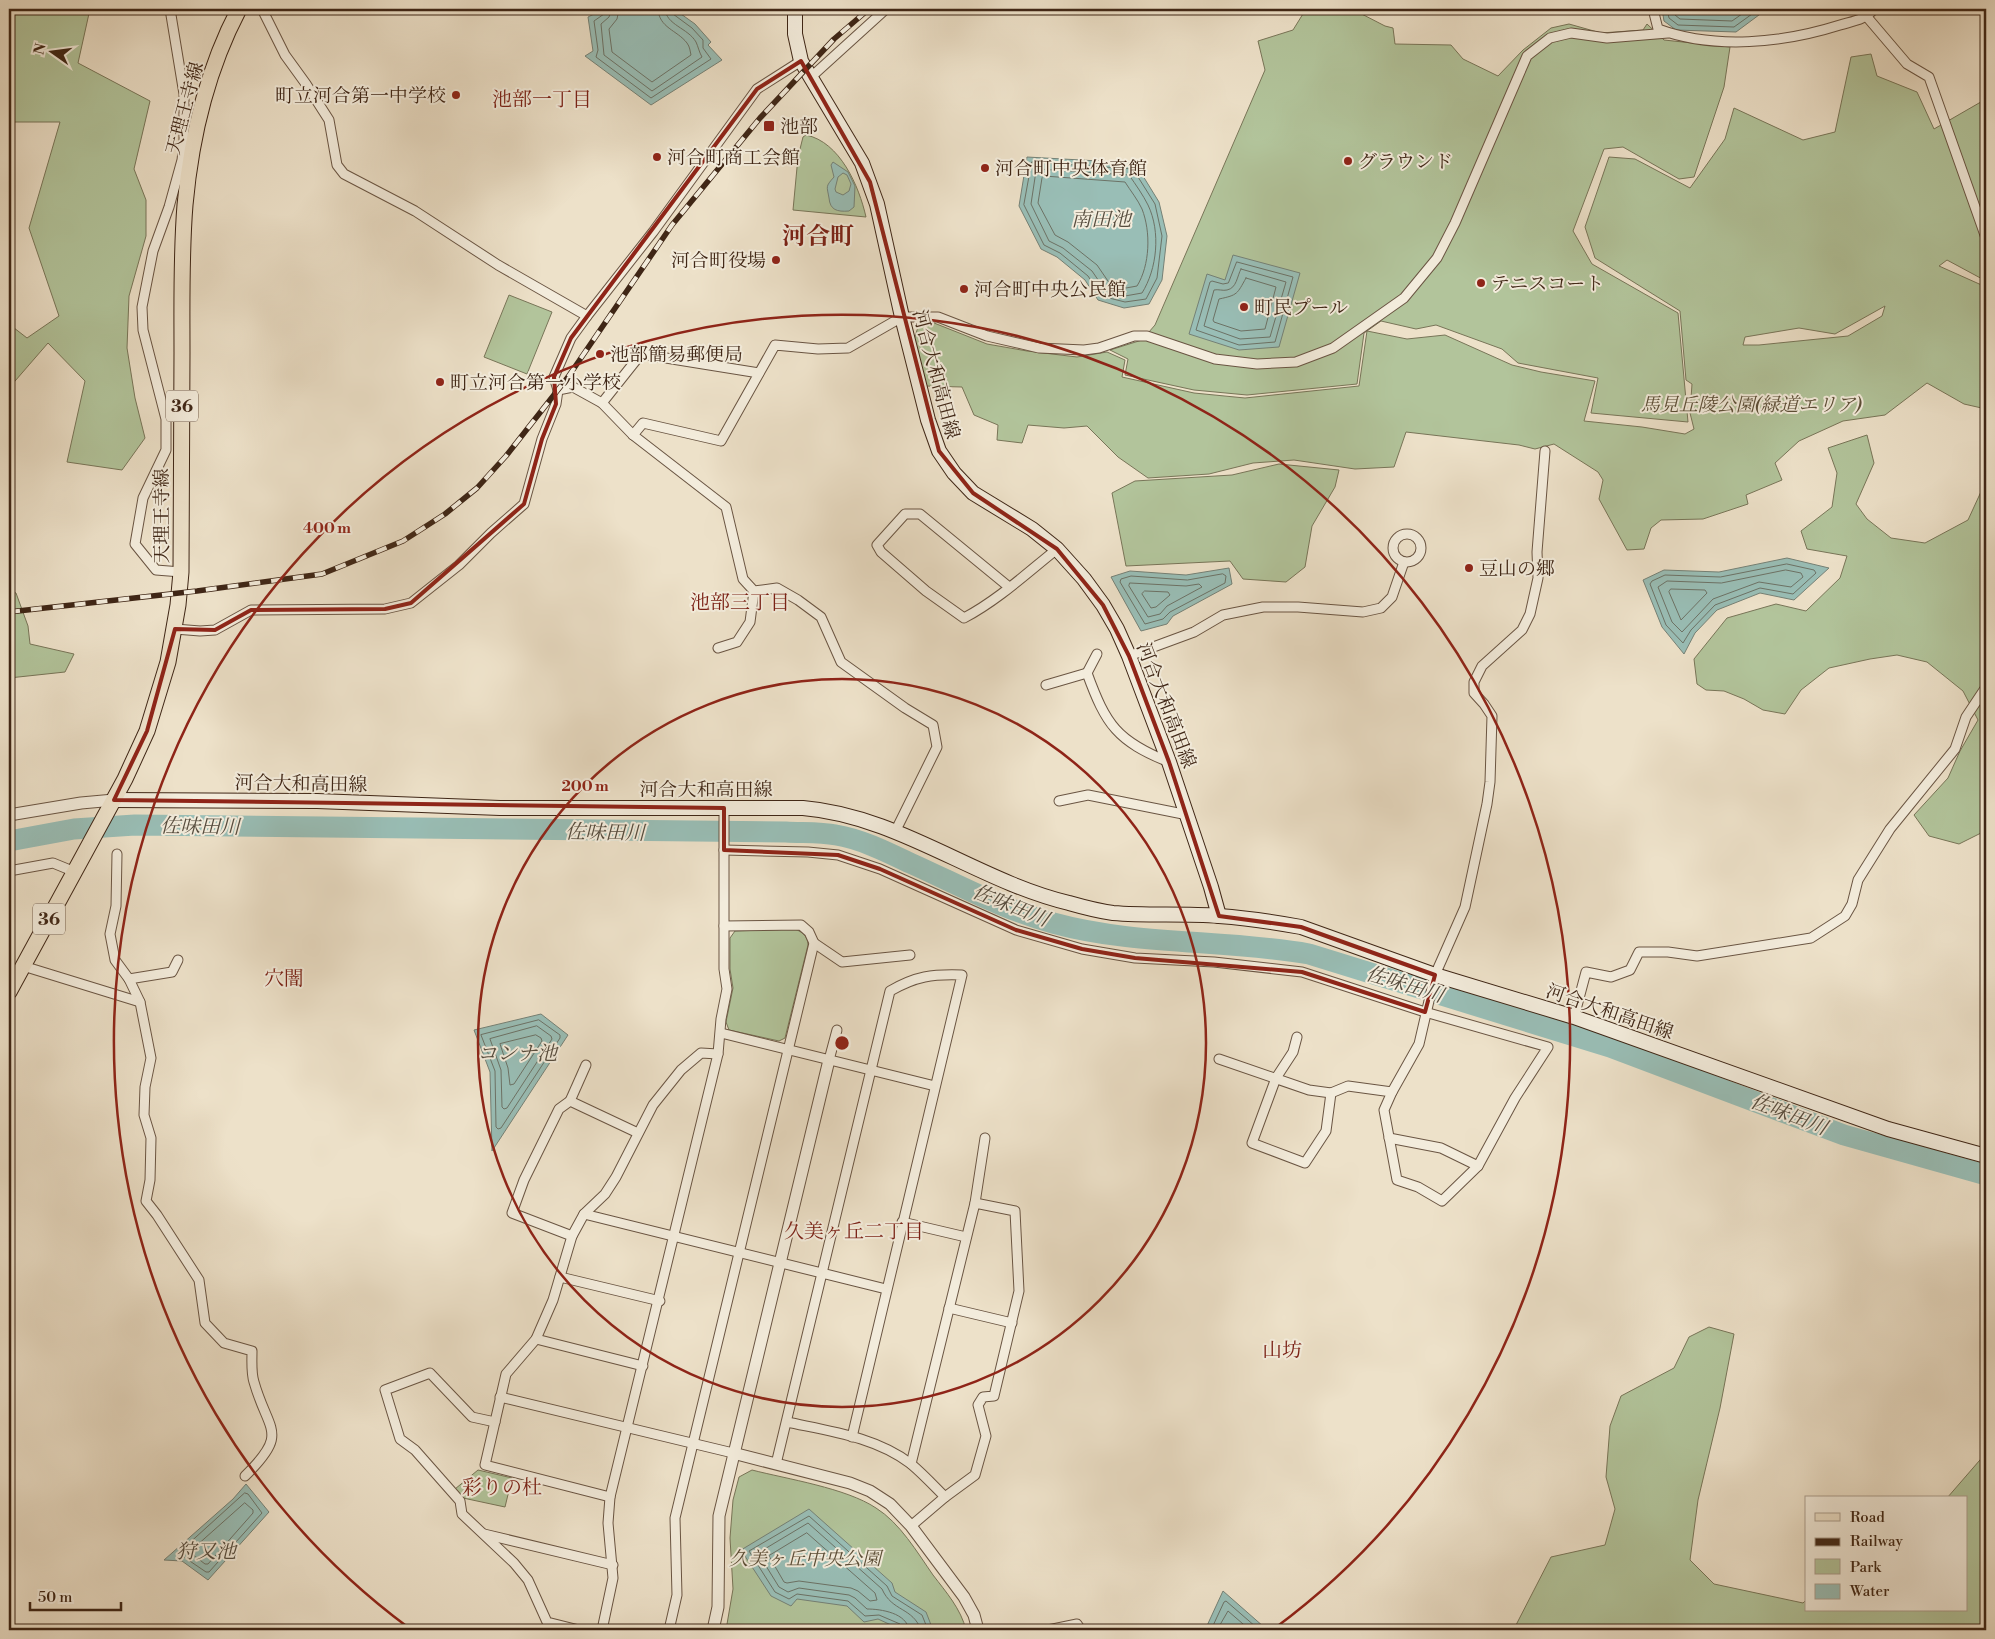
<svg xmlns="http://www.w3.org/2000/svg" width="1995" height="1639" font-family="'Libre Bodoni','Noto Serif JP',serif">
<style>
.green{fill:#b2c49b;stroke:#787558;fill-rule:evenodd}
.water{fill:#99beb6;stroke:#758176;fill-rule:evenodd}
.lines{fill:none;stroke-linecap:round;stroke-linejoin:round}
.shore{stroke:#6c7266;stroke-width:1}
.river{stroke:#99beb6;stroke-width:21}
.minor-casing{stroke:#6a5543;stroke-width:11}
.tertiary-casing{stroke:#6a5543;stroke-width:13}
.secondary-casing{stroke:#3f2616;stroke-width:16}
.primary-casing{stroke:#3f2616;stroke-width:17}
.minor{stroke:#f3ecdc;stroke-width:9}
.tertiary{stroke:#f3ecdc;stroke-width:11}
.secondary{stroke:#f3ecdc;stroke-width:14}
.primary{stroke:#ede1c9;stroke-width:15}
.rail-casing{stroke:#3f2616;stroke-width:5.5}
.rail{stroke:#f3ecdc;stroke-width:4;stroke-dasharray:11;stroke-linecap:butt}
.marked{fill:none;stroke:#8f2418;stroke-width:4;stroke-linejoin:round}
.ring{fill:none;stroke:#8f2418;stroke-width:2.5}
.poi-dot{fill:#8f2418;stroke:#f3ecdc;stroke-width:2}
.labels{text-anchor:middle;stroke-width:4;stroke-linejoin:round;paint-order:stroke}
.shield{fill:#f3ecdc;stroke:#756151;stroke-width:1}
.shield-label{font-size:18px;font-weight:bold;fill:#3f2616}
.poi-label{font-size:19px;fill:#3f2616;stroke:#f3ecdc;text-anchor:start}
.street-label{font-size:19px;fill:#3f2616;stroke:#f3ecdc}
.park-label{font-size:19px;font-style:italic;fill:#5c4e37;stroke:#f3ecdc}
.neighbourhood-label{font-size:20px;fill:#7a1f14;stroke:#f3ecdc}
.water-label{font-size:20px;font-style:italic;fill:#564c3e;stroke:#f3ecdc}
.district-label{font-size:24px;font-weight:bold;fill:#7a1f14;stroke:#f3ecdc}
.centre{fill:#8f2418;stroke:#f3ecdc;stroke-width:2.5}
.ring-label{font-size:15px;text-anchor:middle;font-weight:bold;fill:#8f2418;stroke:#f3ecdc;stroke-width:4;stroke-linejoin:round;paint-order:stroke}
</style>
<rect width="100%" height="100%" fill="#ede1c9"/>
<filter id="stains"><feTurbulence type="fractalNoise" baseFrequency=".004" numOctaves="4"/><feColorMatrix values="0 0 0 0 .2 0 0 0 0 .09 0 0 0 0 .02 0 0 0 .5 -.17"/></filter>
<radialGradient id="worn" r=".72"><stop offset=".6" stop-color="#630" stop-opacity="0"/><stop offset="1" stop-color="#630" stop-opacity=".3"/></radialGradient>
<g class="green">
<polygon points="9,9 90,9 78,63 150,101 134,169 146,200 146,236 129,296 127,348 135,398 145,438 122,470 67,462 85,381 48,343 9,388 9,324 27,338 59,316 29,228 60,122 9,122"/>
<path d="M1306,9H1352L1385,26L1393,28L1395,44L1451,45L1463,59L1498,76L1523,50L1551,28L1569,24L1601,33L1643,30L1647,24L1664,40L1730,47L1724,87L1694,177L1679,179L1623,147L1604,149L1573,231L1592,264L1678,313L1688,422L1591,413L1598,378L1518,363L1502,349L1436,325L1416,329L1381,321L1367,331L1407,339L1445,335L1512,365L1541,372L1595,381L1584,421L1642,427L1685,434L1694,429L1690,413L1692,384L1686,380L1680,311L1595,258L1585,227L1609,157L1635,159L1690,188L1725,139L1734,108L1803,140L1835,132L1851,57L1871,54L1877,76L1917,92L1934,129L1986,99V281L1947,260L1939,266L1986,287V409L1964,404L1927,383L1885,415L1843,421L1799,441L1775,463L1782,480L1746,495L1748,504L1703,519L1661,520L1651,528L1644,549L1627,550L1599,499L1603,480L1598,472L1554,444L1535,449L1519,445L1406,432L1394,467L1355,469L1294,460L1253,463L1209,474L1148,478L1118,457L1087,426L1064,428L1028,425L1022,443L997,440L998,425L974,415L962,387L925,386L914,340L918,327L929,321L987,344L1027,351L1077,357L1107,352L1125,360L1122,377L1194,393L1245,398L1359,386L1367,331L1364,333L1357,384L1247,395L1194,390L1125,375L1128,359L1110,350L1142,340L1155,325L1265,70L1258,41L1293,30ZM1885,306L1882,316L1848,336L1759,345H1743L1745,337L1799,328L1835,334Z"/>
<path d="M806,135C840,142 859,186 866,217L793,210L798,157L803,137Z"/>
<polygon points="509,295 552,312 527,374 484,357"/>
<polygon points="1867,435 1874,463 1856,504 1867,519 1891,538 1925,543 1968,520 1985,483 1986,483 1986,821 1983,832 1959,844 1929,836 1914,815 1948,778 1960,751 1978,720 1963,691 1927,662 1897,655 1870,659 1829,668 1801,690 1785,714 1763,710 1744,699 1724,691 1706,690 1697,684 1694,659 1727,618 1776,604 1806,611 1840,578 1847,556 1807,549 1801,531 1832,507 1837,473 1828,448"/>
<polygon points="1279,464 1339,470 1335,487 1312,526 1305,567 1286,582 1243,579 1230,561 1126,566 1112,493 1135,481 1232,475"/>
<polygon points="9,590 16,593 28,626 30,644 74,654 65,672 9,678"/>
<path d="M795,929C802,932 808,936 808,945L785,1038L779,1041L729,1030L726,1022L733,988L730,969V938L735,931Z"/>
<polygon points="1709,1327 1734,1334 1720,1408 1698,1500 1690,1560 1714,1584 1803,1603 1806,1600 1806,1610 1966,1610 1966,1498 1947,1498 1986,1453 1986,1630 1517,1630 1516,1625 1551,1557 1605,1545 1615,1509 1606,1477 1610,1426 1621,1396 1674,1368 1689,1337"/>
<polygon points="478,1470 512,1478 505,1507 463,1498 455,1489"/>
<path d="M752,1470C787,1479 846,1488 876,1508C900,1523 917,1552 933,1575C946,1592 961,1609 966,1630H726L733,1589L730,1538L733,1500L739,1477Z"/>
</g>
<g class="water">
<polygon points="604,9 674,9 695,24 711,42 708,45 722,60 651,105 585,56 593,51 588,17"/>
<polygon points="1662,9 1767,9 1736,32 1676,30 1664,21"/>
<polygon points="1027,157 1135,163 1159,202 1167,236 1162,280 1149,304 1124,308 1098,300 1085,280 1057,257 1041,249 1019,206"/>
<path d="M833,162L848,172L855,186L854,207L849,211C837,212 830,210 829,198C827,186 825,187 834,177L831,165ZM843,173L847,175L851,184L849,191L843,195L836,192L835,189L838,177Z"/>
<polygon points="1233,255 1300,273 1279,347 1239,350 1189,334 1207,274 1225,280"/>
<polygon points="1787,558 1829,568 1794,600 1760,593 1717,610 1695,633 1684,654 1662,627 1643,580 1664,570 1719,572"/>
<polygon points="1229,568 1232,584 1173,616 1167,624 1141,631 1111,577 1130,571 1186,575"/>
<polygon points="541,1014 568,1035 492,1151 490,1072 474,1030"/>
<polygon points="246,1484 269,1512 208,1580 182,1561 164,1560 233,1499"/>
<polygon points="809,1509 892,1583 895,1592 926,1612 933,1630 902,1630 878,1619 864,1622 847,1606 797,1599 791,1606 771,1596 741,1550"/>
<polygon points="1223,1591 1264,1627 1259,1630 1205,1630"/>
</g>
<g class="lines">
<g class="shore">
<polyline points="605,9 604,14 594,21 598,50 596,57 651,98 711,59 703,48 703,40 692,28 673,14 672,9"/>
<path d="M612,9L609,17L601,24L604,55L652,91L702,57C699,52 698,46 696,42C688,28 666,25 665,9"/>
<path d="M619,9L617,19L609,29L612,52L652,82L691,55C690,51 690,47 687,43C677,30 659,28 658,9"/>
<polyline points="1667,9 1669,18 1678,25 1734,27 1759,9"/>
<polyline points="1674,9 1675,15 1680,19 1732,21 1749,9"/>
<polyline points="1681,9 1684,11 1730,13 1736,9"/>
<polygon points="1032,162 1133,169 1155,204 1162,236 1157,278 1146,299 1125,302 1101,296 1088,276 1060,253 1044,245 1024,205"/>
<path d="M1038,169L1129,175C1136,185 1143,195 1148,205C1161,232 1157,269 1142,293L1125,296L1105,290L1092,271L1063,248L1049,241L1031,204L1036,171Z"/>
<path d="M1044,176L1125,182C1130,190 1138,200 1142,209C1151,232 1150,265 1137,286L1126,288L1110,284L1097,265L1068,242L1055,235L1038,203L1042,178Z"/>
<polygon points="1237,262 1293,277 1275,342 1239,345 1196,330 1210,282 1212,281 1223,284 1228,283"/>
<path d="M1241,269L1286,282L1270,337L1240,339L1204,326L1214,290C1218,289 1223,291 1227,290C1237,288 1237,276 1241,269Z"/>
<path d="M1246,278L1276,287L1265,329L1241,331L1214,322L1213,320L1219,299C1238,295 1237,294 1246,278Z"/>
<polygon points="1787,564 1814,570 1816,573 1793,594 1760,588 1715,605 1691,630 1683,643 1666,625 1650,584 1652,581 1665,575 1720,577"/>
<polygon points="1786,570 1801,573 1803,577 1791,587 1759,582 1713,599 1682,632 1672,622 1658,587 1667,581 1721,583"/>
<polygon points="1223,574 1226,576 1225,583 1170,612 1163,619 1145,624 1120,582 1121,579 1131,576 1187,580"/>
<polygon points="1130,583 1186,586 1199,584 1202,587 1167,606 1160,614 1148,617 1129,586"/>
<polygon points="1671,589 1705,590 1707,593 1681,620 1669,592"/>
<polygon points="1145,591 1168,592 1170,595 1156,607 1151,608 1142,594"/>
<polygon points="539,1020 560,1035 560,1038 501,1128 498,1129 496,1127 495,1071 481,1035"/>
<polygon points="537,1026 551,1036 552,1039 507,1108 504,1109 502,1107 501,1070 490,1039"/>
<polygon points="536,1035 541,1038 542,1041 514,1084 510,1085 508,1068 500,1044"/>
<polygon points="245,1493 248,1494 262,1513 209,1572 206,1572 181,1555 181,1551"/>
<polygon points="245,1503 253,1510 253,1513 208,1564 205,1564 192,1554 192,1550"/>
<polygon points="807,1533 875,1593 877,1600 870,1601 858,1591 851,1588 799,1581 787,1583 784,1582 769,1556"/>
<polyline points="902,1630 900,1624 879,1615 865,1616 848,1601 797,1594 789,1599 775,1592 749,1551 809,1516 887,1586 892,1596 922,1615 928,1630"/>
<path d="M909,1630C907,1613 881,1609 867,1609L855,1598L849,1595L799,1588L788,1592L779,1587L758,1553L808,1523L882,1589C892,1612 913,1607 921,1630"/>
<polyline points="1211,1630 1224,1602 1226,1601 1256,1627 1257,1630"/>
<polyline points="1217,1630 1228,1611 1250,1630"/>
</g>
<path class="river" d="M9,841L74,829L135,825L786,832C802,833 820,832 836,835C861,839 887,852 910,863C957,884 1004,910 1053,923C1137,946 1224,939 1309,954L1610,1047L1844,1135L1986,1175"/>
<defs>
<g id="minor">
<polyline points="170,9 184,94 184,142 182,160 169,207 153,251 142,307 143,330 166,419 166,450 143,498 135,544 156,570 181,572"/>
<polyline points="262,9 285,55 306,84 329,120 337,165 344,174 415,211 498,265 587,316"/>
<path d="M1653,9L1658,29C1715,50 1783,43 1840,25C1853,21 1865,20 1874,9"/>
<polyline points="1867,17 1907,64 1929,77 1986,238"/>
<polyline points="810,78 886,9"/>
<polyline points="558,390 573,387 602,403 633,435 726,507 743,579 754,591 777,588 798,600 821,617 841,662 905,708 933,725 937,747 895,832"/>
<polyline points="602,403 641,354 759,373"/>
<polyline points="633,435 643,423 721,441 775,345 818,349 848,348 902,317 938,317 987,336 1039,348 1084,350 1099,348 1134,336 1147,336 1215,359 1257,364 1296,362 1333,348 1404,298 1437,258 1455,223 1527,56 1550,38 1571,33 1607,38 1668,33"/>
<circle cx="1407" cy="548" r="14"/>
<path d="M1009,587L920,514H905L877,545L881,552L926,591L964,618C998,600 1027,573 1057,549"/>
<polyline points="175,629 200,631 215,630 251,610 385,609 411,603 459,565 491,533 524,504 542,439 556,404 558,390 554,377 571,338 587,316 653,232 757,89 801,61"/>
<polyline points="718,648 737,642 750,622 754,591"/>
<polyline points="1129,656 1194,632 1223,615 1263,607 1298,607 1363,612 1381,608 1392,597 1404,562"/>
<polyline points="1087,673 1097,654"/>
<path d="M1046,685L1087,673C1106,725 1117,741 1169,762"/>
<polyline points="1059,801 1088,795 1188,815"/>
<polyline points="724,850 808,852 838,855 880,869 1016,930 1082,949 1135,958 1214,962 1302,972 1425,1012 1548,1047 1515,1098 1478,1166 1442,1201 1418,1187 1397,1180 1384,1110 1392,1092"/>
<path d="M117,854L116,906L110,934L115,960L129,979L140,1002L151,1058L145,1087L144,1115L151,1138L150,1180L146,1201L157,1215L199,1280L205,1323L224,1343L252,1351C252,1361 251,1373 254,1382C268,1432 290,1432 245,1476"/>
<polyline points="9,871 53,863 75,872"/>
<polyline points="814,943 842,962 910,955"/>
<polyline points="23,966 140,1002"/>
<polyline points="129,979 172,972 178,960"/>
<polyline points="1574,1017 1586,972 1611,977 1630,970 1639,952 1668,952 1697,956 1811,938 1845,916 1852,904 1858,880 1890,829 1955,749 1966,717 1986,687"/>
<polyline points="721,1033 935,1086"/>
<polyline points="1297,1037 1293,1052 1276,1078 1252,1143 1305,1163 1326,1131 1331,1093"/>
<polyline points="1219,1059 1309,1090 1331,1093 1348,1086 1392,1092 1419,1044 1435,975 1465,907 1487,804 1490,782 1492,716 1484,704 1474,693 1474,682 1482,666 1522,630 1530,614 1538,578 1537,552 1545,451"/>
<polyline points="829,1060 837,1030"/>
<polyline points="570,1101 586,1065"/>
<polyline points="1389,1138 1441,1148 1478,1166"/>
<polyline points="975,1203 985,1138"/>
<polyline points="584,1214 886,1289"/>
<polyline points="902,1222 966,1237"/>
<polyline points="572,1236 512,1213 524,1180 559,1109 570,1101 638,1133"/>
<polyline points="560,1277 660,1301"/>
<polyline points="949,1308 1012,1323"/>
<polyline points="536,1339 643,1366"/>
<polyline points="500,1397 733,1453"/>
<polyline points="495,1422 472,1417 430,1373 385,1390 400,1439 415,1450 460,1501 462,1514 514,1563 528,1580 547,1622 579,1630"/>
<path d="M787,1422C829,1431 876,1437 911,1464C923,1474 934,1486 945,1497"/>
<path d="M776,1464L890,991C916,976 932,974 962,975L852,1437"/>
<polyline points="610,1497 485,1465 506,1374 536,1339 553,1300 572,1236 584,1214 605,1194 616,1177 653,1105 681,1070 701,1053 718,1054"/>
<polyline points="911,1526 945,1497 975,1475 986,1436 978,1405 983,1397 994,1396 1019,1291 1015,1211 975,1203 911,1464"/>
<polyline points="484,1534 613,1565"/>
<polyline points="602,1630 613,1578 608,1523 610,1497 718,1054 721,1019 727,989 724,969 724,808"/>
<polyline points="669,1630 677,1595 675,1518 814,943 809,932 801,925 724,926"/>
<polyline points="1048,1630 1077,1624 1081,1630"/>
</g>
<g id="tertiary">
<polyline points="9,815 81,803 114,800"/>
<polyline points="733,1453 850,1483 870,1491 890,1504 911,1526 964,1597 974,1615 978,1630"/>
<polyline points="713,1630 718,1607 719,1516 829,1060"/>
</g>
<g id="secondary">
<polyline points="795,9 795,34 801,61 862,163 877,204 902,317 928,420 939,451 954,473 973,493 1032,529 1057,549 1084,579 1103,605 1117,629 1129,656 1169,762 1211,887 1219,916"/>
<path d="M114,800L317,801L500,808H803C899,816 977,881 1069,903C1083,907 1098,911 1113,913C1148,916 1184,913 1219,916C1246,918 1274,922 1301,927L1435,975L1574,1017L1888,1129L1986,1156"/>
</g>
<path id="primary" d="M9,992L125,779L147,731L168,662L178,605L181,572C181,499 182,426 182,352C182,303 181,254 185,205C191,138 208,68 239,9"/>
</defs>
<use href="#minor" class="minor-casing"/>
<use href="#tertiary" class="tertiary-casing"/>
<use href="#secondary" class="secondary-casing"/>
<use href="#primary" class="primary-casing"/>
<use href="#minor" class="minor"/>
<use href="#tertiary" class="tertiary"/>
<use href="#secondary" class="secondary"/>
<use href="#primary" class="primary"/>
<defs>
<polyline id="rail" points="9,612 197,591 322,574 403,541 445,514 477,488 506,456 568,377 672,225 760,118 834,39 869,9"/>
</defs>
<use href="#rail" class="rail-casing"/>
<use href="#rail" class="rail"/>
</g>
<path class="marked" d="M801,61L870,182L939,451L973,493L1057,549L1103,605L1129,656L1169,762L1219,916L1301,927L1435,975L1425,1012L1302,972L1135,958L1082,949L1016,930L880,869L838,855L724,850V808L114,800L147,731L175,629L215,630L251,610L385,609L411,603L524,504L542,439L556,404L554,377L571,338L757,89Z"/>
<g class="ring">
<circle cx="842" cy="1043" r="364"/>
<path d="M409 1628A728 728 0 1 1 1275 1628"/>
</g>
<g class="poi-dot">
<circle cx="456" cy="95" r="5"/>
<rect x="763" y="120" width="12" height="12" rx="2.5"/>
<circle cx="657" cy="157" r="5"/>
<circle cx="1348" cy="161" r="5"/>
<circle cx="985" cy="168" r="5"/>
<circle cx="776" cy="260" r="5"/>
<circle cx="1481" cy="283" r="5"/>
<circle cx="964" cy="289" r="5"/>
<circle cx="1244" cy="307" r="5"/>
<circle cx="600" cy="354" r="5"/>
<circle cx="440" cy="382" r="5"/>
<circle cx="1469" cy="568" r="5"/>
</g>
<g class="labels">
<g class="shield">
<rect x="166" y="390.5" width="32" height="31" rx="4"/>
<rect x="33" y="903.5" width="32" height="31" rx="4"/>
</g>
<g class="shield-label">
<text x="182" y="412">36</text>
<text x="49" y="925">36</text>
</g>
<g class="poi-label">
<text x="446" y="102" text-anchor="end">町立河合第一中学校</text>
<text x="780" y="133">池部</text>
<text x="667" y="164">河合町商工会館</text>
<text x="1358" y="168">グラウンド</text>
<text x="995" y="175">河合町中央体育館</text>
<text x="766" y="267" text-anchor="end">河合町役場</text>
<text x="1491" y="290">テニスコート</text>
<text x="974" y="296">河合町中央公民館</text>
<text x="1254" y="314">町民プール</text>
<text x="610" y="361">池部簡易郵便局</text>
<text x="450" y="389">町立河合第一小学校</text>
<text x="1479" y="575">豆山の郷</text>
</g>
<g class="street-label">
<text transform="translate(184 108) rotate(-75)" y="7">天理王寺線</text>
<text transform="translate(937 374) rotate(75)" y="7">河合大和高田線</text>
<text transform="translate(161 516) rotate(-90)" y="7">天理王寺線</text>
<text transform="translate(1167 705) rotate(69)" y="7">河合大和高田線</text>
<text transform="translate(301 783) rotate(1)" y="7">河合大和高田線</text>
<text x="706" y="796">河合大和高田線</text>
<text transform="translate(1610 1011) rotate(19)" y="7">河合大和高田線</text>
</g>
<g class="park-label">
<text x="1751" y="411">馬見丘陵公園(緑道エリア)</text>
<text x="805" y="1565">久美ヶ丘中央公園</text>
</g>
<g class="neighbourhood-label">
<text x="542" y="106">池部一丁目</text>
<text x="740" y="609">池部三丁目</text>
<text x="284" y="985">穴闇</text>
<text x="854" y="1238">久美ヶ丘二丁目</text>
<text x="1282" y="1357">山坊</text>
<text x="502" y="1494">彩りの杜</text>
</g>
<g class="water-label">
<text x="1101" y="226">南田池</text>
<text transform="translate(200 826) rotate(1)" y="7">佐味田川</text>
<text transform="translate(605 832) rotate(1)" y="7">佐味田川</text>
<text transform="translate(1011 905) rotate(22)" y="7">佐味田川</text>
<text transform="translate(1405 984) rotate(17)" y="7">佐味田川</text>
<text x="517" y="1060">コンナ池</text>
<text transform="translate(1789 1114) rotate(21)" y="7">佐味田川</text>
<text x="206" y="1558">狩又池</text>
</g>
<g class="district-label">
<text x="818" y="244">河合町</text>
</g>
</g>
<circle cx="842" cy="1043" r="8" class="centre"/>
<g class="ring-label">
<text x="327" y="533">400 m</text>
<text x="585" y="791">200 m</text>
</g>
<rect width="1995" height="1639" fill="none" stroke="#ede1c9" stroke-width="30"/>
<rect x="10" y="10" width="1975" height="1619" fill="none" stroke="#3f2616" stroke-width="2.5"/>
<rect x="15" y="15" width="1965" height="1609" fill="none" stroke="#3f2616"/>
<rect x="1805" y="1496" width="162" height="115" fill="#f3ecdc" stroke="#ab9d8d"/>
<rect x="1815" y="1513" width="25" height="8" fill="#ede1c9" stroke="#ab9d8d"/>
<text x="1850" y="1522" font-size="15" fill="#3f2616">Road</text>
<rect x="1815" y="1538" width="25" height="8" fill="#3f2616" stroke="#ab9d8d"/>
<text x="1850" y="1546" font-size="15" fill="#3f2616">Railway</text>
<rect x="1815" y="1559" width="25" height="15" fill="#b2c49b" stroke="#ab9d8d"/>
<text x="1850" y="1572" font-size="15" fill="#3f2616">Park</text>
<rect x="1815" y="1584" width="25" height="15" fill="#99beb6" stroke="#ab9d8d"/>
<text x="1850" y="1596" font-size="15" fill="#3f2616">Water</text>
<g transform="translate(52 52) rotate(284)" stroke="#f3ecdc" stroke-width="4" paint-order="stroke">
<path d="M0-4L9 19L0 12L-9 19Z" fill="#3f2616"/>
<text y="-8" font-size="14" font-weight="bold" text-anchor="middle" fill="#3f2616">N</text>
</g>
<path d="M30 1602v8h91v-8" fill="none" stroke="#3f2616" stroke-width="2.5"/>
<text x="38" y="1602" font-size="15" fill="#3f2616" stroke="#f3ecdc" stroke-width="4" paint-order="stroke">50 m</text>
<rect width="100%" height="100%" filter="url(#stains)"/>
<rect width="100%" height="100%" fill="url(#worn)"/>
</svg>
